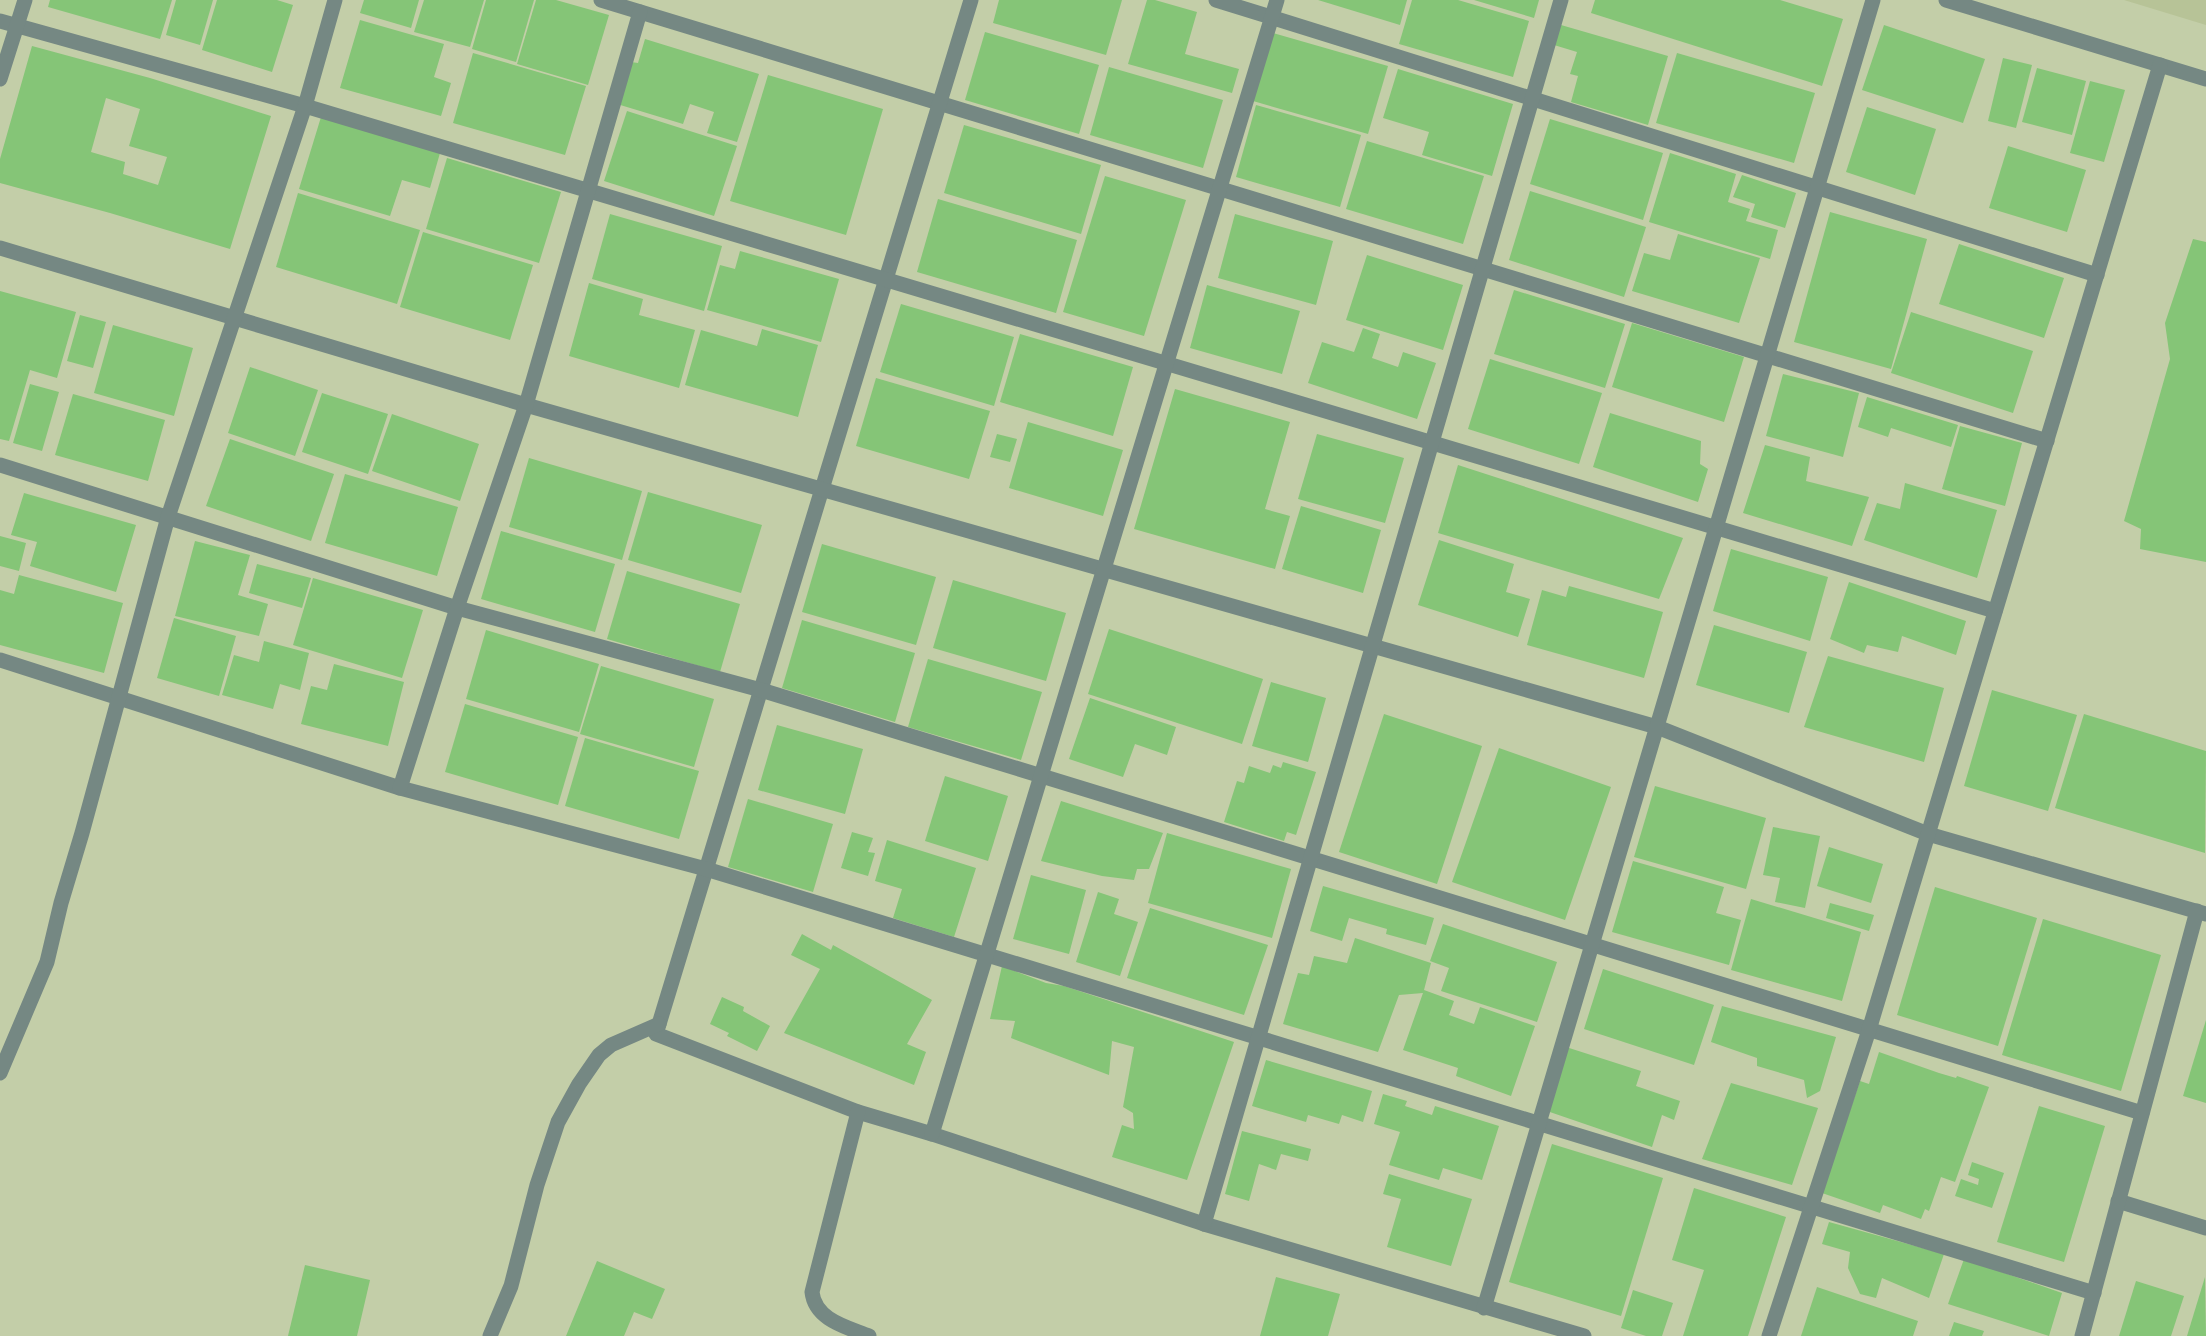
<svg xmlns="http://www.w3.org/2000/svg" width="2206" height="1336" font-family="Barlow,sans-serif">
<style>
.built{fill:#b7c397}
.building{fill:#85c577;fill-rule:evenodd}
.lines{fill:none;stroke-linecap:round;stroke-linejoin:round}
.minor{stroke:#758883;stroke-width:15}
</style>
<rect width="100%" height="100%" fill="#c3cea8"/>
<polygon class="built" points="2124,0 2206,0 2206,25"/>
<g class="building">
<polygon points="50,0 172,0 160,39 48,7"/>
<polygon points="176,0 213,0 200,45 166,35"/>
<polygon points="217,0 277,0 293,5 272,72 202,50"/>
<polygon points="364,0 419,0 411,28 360,13"/>
<polygon points="424,0 484,0 470,47 414,32"/>
<polygon points="486,0 534,0 516,62 472,49"/>
<polygon points="536,0 556,0 609,15 588,85 517,64"/>
<polygon points="999,0 1122,0 1106,55 993,23"/>
<polygon points="1147,0 1155,0 1197,12 1185,54 1239,69 1232,93 1128,64"/>
<polygon points="1318,0 1407,0 1400,25"/>
<polygon points="1412,0 1458,0 1529,21 1513,77 1399,44"/>
<polygon points="1474,0 1539,0 1534,18"/>
<polygon points="1595,0 1780,0 1843,19 1822,86 1591,13"/>
<polygon points="360,20 444,44 434,77 451,83 441,116 340,88"/>
<polygon points="1561,25 1668,56 1648,125 1571,102 1578,76 1570,74 1577,52 1554,45"/>
<polygon points="1884,25 1985,59 1963,123 1862,90"/>
<polygon points="985,32 1099,65 1079,134 965,100"/>
<polygon points="1273,33 1388,66 1368,134 1253,101"/>
<polygon points="645,39 759,74 737,142 707,133 714,112 690,104 683,124 617,104 631,62 638,63"/>
<path d="M32,46L150,78L271,116L230,249L110,213L0,183V159ZM106,98L140,109L129,146L167,157L158,185L123,174L125,162L91,152Z"/>
<polygon points="473,53 586,86 565,155 453,123"/>
<polygon points="1677,53 1815,93 1794,163 1656,123"/>
<polygon points="2003,58 2032,65 2016,128 1988,121"/>
<polygon points="1109,67 1223,100 1203,168 1090,135"/>
<polygon points="2037,68 2086,81 2072,135 2022,122"/>
<polygon points="1398,69 1513,104 1492,176 1422,155 1429,132 1383,118"/>
<polygon points="768,75 883,109 846,235 730,201"/>
<polygon points="2090,81 2125,90 2104,162 2070,153"/>
<polygon points="1256,105 1361,135 1340,207 1236,177"/>
<polygon points="1867,107 1936,129 1915,195 1846,172"/>
<polygon points="627,111 737,146 714,216 604,181"/>
<polygon points="321,117 440,153 430,188 402,180 390,216 299,189"/>
<polygon points="1550,119 1663,153 1643,220 1530,184"/>
<polygon points="964,125 1101,165 1081,234 944,193"/>
<polygon points="1367,141 1484,176 1463,244 1346,209"/>
<polygon points="2008,146 2086,170 2067,232 1989,208"/>
<polygon points="1670,153 1736,174 1728,202 1750,209 1746,221 1778,230 1770,259 1649,222"/>
<polygon points="447,158 561,192 539,263 426,229"/>
<polygon points="1742,175 1796,193 1785,228 1751,217 1755,204 1733,197"/>
<polygon points="1105,176 1186,200 1144,336 1063,312"/>
<polygon points="1530,191 1646,227 1624,297 1509,260"/>
<polygon points="298,193 420,230 397,304 276,267"/>
<polygon points="938,199 1077,240 1056,313 917,272"/>
<polygon points="1830,212 1927,239 1891,369 1794,342"/>
<polygon points="610,214 722,246 704,311 592,279"/>
<polygon points="1235,214 1333,241 1316,305 1218,278"/>
<polygon points="423,232 533,265 510,340 400,307"/>
<polygon points="1678,234 1760,258 1739,323 1632,291 1644,253 1670,260"/>
<polygon points="2193,239 2206,242 2206,562 2140,549 2141,529 2124,521 2170,359 2165,323"/>
<polygon points="1959,244 2064,278 2044,338 1939,304"/>
<polygon points="740,251 839,279 821,342 707,310 720,265 735,269"/>
<polygon points="1367,255 1463,285 1443,350 1346,320"/>
<polygon points="589,283 643,299 639,315 695,330 679,388 569,356"/>
<polygon points="1207,285 1300,311 1282,374 1190,348"/>
<polygon points="1514,290 1625,324 1605,388 1494,354"/>
<polygon points="0,291 76,312 57,378 30,370 9,441 0,439"/>
<polygon points="901,304 1014,337 994,406 880,372"/>
<polygon points="1911,312 2033,351 2013,413 1891,373"/>
<polygon points="80,315 106,322 93,368 67,361"/>
<polygon points="1632,323 1744,357 1724,422 1612,387"/>
<polygon points="113,325 193,348 174,416 94,393"/>
<polygon points="1363,328 1380,334 1372,358 1398,367 1403,352 1436,363 1417,419 1308,383 1322,342 1354,352"/>
<polygon points="762,329 818,345 798,417 685,385 701,330 757,346"/>
<polygon points="1020,334 1133,367 1113,436 1000,402"/>
<polygon points="1490,359 1602,393 1579,464 1468,429"/>
<polygon points="250,367 318,390 295,456 228,433"/>
<polygon points="1783,374 1859,393 1843,457 1766,436"/>
<polygon points="876,378 990,411 969,479 856,446"/>
<polygon points="30,384 59,392 42,451 13,443"/>
<polygon points="1175,389 1290,422 1265,509 1290,516 1275,569 1134,529"/>
<polygon points="322,393 388,414 368,474 302,452"/>
<polygon points="73,394 165,420 148,481 55,455"/>
<polygon points="1867,397 1958,425 1951,447 1891,428 1888,437 1858,427"/>
<polygon points="1610,413 1701,441 1700,464 1708,469 1698,502 1593,467"/>
<polygon points="392,414 479,444 460,501 372,471"/>
<polygon points="1028,422 1123,450 1103,516 1009,488"/>
<polygon points="1960,426 2022,443 2005,506 1942,489"/>
<polygon points="997,434 1017,439 1010,462 990,457"/>
<polygon points="1317,434 1404,458 1385,523 1298,499"/>
<polygon points="230,439 334,474 311,541 206,506"/>
<polygon points="1765,445 1810,457 1806,481 1869,497 1852,546 1743,513"/>
<polygon points="529,458 642,491 622,560 509,527"/>
<polygon points="1458,465 1683,538 1659,599 1438,533"/>
<polygon points="345,474 458,507 437,576 325,543"/>
<polygon points="1905,483 1997,510 1977,578 1864,540 1877,503 1900,509"/>
<polygon points="648,492 762,525 741,593 628,560"/>
<polygon points="24,493 136,525 116,592 30,566 37,542 11,535"/>
<polygon points="1301,506 1381,530 1363,593 1282,569"/>
<polygon points="501,531 615,564 595,632 481,599"/>
<polygon points="0,536 26,543 19,571 0,566"/>
<polygon points="1439,540 1514,564 1506,592 1530,599 1518,637 1418,605"/>
<polygon points="195,541 250,555 238,595 268,604 259,636 175,616"/>
<polygon points="822,544 936,577 916,645 802,612"/>
<polygon points="1731,549 1828,577 1810,641 1713,611"/>
<polygon points="257,564 311,578 302,608 249,593"/>
<polygon points="627,571 740,604 720,672 607,639"/>
<polygon points="19,575 123,603 104,673 0,645 0,590 14,594"/>
<polygon points="313,578 423,610 402,678 293,645"/>
<polygon points="953,580 1066,613 1046,681 933,648"/>
<polygon points="1849,582 1966,621 1956,655 1902,636 1898,652 1867,645 1864,653 1830,639"/>
<polygon points="1569,586 1663,612 1644,678 1527,645 1542,590 1566,597"/>
<polygon points="174,618 236,636 219,696 157,678"/>
<polygon points="802,620 915,653 895,722 782,688"/>
<polygon points="1714,625 1807,652 1789,713 1696,685"/>
<polygon points="1109,629 1263,679 1242,744 1088,694"/>
<polygon points="486,630 599,664 579,732 466,699"/>
<polygon points="264,641 309,653 300,690 280,684 273,709 222,695 234,655 259,662"/>
<polygon points="1828,656 1944,688 1924,762 1804,727"/>
<polygon points="928,659 1042,692 1021,760 908,727"/>
<polygon points="334,664 404,682 388,746 301,724 311,686 327,690"/>
<polygon points="601,666 714,699 694,767 580,734"/>
<polygon points="1271,682 1326,698 1308,762 1252,746"/>
<polygon points="1992,690 2077,715 2048,811 1964,786"/>
<polygon points="1090,698 1176,727 1167,755 1135,744 1123,777 1069,759"/>
<polygon points="465,704 578,737 558,805 445,772"/>
<polygon points="1384,714 1482,746 1437,884 1339,852"/>
<polygon points="2084,714 2206,751 2205,853 2055,808"/>
<polygon points="777,725 863,749 845,814 758,790"/>
<polygon points="585,738 699,771 679,839 565,806"/>
<polygon points="1499,748 1611,787 1565,920 1452,882"/>
<polygon points="1283,762 1316,772 1296,835 1287,832 1284,841 1224,822 1237,781 1244,783 1249,766 1270,773 1273,765 1281,768"/>
<polygon points="945,776 1008,796 988,861 925,841"/>
<polygon points="1655,786 1766,818 1746,889 1634,857"/>
<polygon points="748,799 833,824 813,892 728,867"/>
<polygon points="1061,801 1163,833 1149,869 1137,869 1134,880 1102,876 1041,861"/>
<polygon points="1773,827 1820,836 1805,908 1775,902 1780,878 1763,875"/>
<polygon points="852,832 873,838 868,852 875,853 868,876 841,868"/>
<polygon points="1167,833 1291,869 1272,938 1148,903"/>
<polygon points="887,840 976,868 954,937 893,918 902,889 875,881"/>
<polygon points="1829,847 1883,864 1871,903 1817,886"/>
<polygon points="1633,861 1724,887 1716,913 1741,920 1729,965 1612,932"/>
<polygon points="1031,875 1086,890 1069,954 1013,939"/>
<polygon points="1323,886 1434,918 1426,945 1386,934 1387,929 1349,918 1342,941 1310,931"/>
<polygon points="1935,887 2037,918 1998,1046 1897,1015"/>
<polygon points="1098,892 1119,899 1114,914 1138,922 1120,976 1076,962"/>
<polygon points="1751,899 1861,932 1842,1001 1731,970"/>
<polygon points="1830,903 1874,915 1869,931 1826,918"/>
<polygon points="1150,908 1268,945 1244,1015 1127,978"/>
<polygon points="2043,919 2161,955 2121,1091 2002,1055"/>
<polygon points="1443,924 1557,962 1537,1022 1441,991 1449,968 1430,961"/>
<polygon points="802,934 831,950 833,945 932,1000 907,1044 926,1052 914,1085 784,1033 820,969 791,955"/>
<polygon points="1355,938 1431,963 1424,990 1454,1001 1449,1015 1474,1024 1480,1007 1535,1026 1511,1096 1456,1076 1458,1068 1403,1050 1423,993 1399,995 1378,1052 1283,1024 1298,973 1309,975 1314,956 1347,963"/>
<polygon points="1002,966 1046,983 1064,986 1234,1042 1187,1180 1112,1157 1122,1125 1134,1129 1133,1113 1123,1107 1134,1047 1112,1041 1109,1075 1011,1038 1015,1021 990,1019"/>
<polygon points="1603,969 1714,1005 1694,1065 1584,1029"/>
<polygon points="722,997 744,1007 743,1011 770,1026 757,1051 727,1036 729,1033 710,1024"/>
<polygon points="1722,1006 1836,1037 1820,1091 1807,1098 1804,1080 1757,1066 1757,1058 1711,1042"/>
<polygon points="2206,1020 2206,1103 2183,1096"/>
<polygon points="1566,1047 1641,1071 1636,1086 1680,1101 1674,1120 1662,1115 1652,1147 1544,1110"/>
<polygon points="1879,1052 1939,1073 1956,1078 1957,1076 1989,1087 1955,1182 1941,1177 1929,1211 1925,1209 1921,1219 1883,1205 1880,1213 1822,1193 1860,1081 1869,1084"/>
<polygon points="1266,1060 1372,1091 1363,1122 1342,1115 1339,1124 1308,1115 1306,1122 1252,1106"/>
<polygon points="1731,1083 1818,1108 1792,1185 1702,1159"/>
<polygon points="1383,1094 1407,1101 1405,1106 1432,1115 1435,1106 1499,1126 1482,1180 1443,1168 1439,1180 1389,1165 1400,1132 1374,1124"/>
<polygon points="2039,1106 2105,1126 2064,1262 1997,1242"/>
<polygon points="1242,1131 1311,1149 1308,1161 1281,1154 1276,1170 1259,1164 1249,1201 1225,1194"/>
<polygon points="1552,1144 1663,1178 1621,1316 1509,1282"/>
<polygon points="1972,1162 2004,1173 1992,1208 1955,1196 1961,1179 1978,1185 1979,1179 1968,1175"/>
<polygon points="1389,1174 1472,1199 1451,1266 1387,1247 1401,1199 1383,1194"/>
<polygon points="1694,1188 1786,1217 1748,1336 1683,1336 1704,1270 1672,1260"/>
<polygon points="1829,1222 1944,1254 1929,1298 1882,1278 1876,1298 1860,1294 1848,1268 1850,1252 1822,1244"/>
<polygon points="1964,1259 2062,1293 2049,1336 1948,1304"/>
<polygon points="597,1261 665,1289 652,1319 634,1312 624,1336 566,1336"/>
<polygon points="305,1265 370,1280 357,1336 288,1336"/>
<polygon points="1276,1277 1340,1294 1328,1336 1260,1336"/>
<polygon points="2205,1277 2206,1336 2187,1336"/>
<polygon points="2136,1281 2184,1296 2171,1336 2119,1336"/>
<polygon points="1817,1287 1918,1321 1913,1336 1801,1336"/>
<polygon points="1633,1290 1673,1303 1662,1336 1646,1336 1621,1328"/>
<polygon points="1954,1322 1984,1331 1982,1336 1949,1336"/>
</g>
<g class="lines">
<g class="minor">
<polyline points="601,0 2047,441"/>
<polyline points="971,0 656,1034 858,1112 932,1134 1204,1224 1584,1336"/>
<polyline points="1216,0 2097,275"/>
<polyline points="1946,0 2206,79"/>
<polyline points="0,21 305,106 1995,611"/>
<polyline points="0,79 25,0"/>
<polyline points="0,248 526,405 1657,727 1928,834 2206,914"/>
<polyline points="0,465 457,608 761,690 2142,1113"/>
<polyline points="0,660 400,788 706,869 2094,1293"/>
<polyline points="400,788 457,608 526,405 640,12"/>
<polyline points="0,1073 47,962 61,903 82,833 168,517 305,106 335,0"/>
<path d="M858,1112L812,1292C815,1320 847,1327 869,1336"/>
<polyline points="932,1134 1277,0"/>
<polyline points="2118,1201 2206,1228"/>
<polyline points="1204,1224 1561,0"/>
<polyline points="1484,1308 1873,0"/>
<polyline points="490,1336 511,1286 537,1185 558,1122 579,1084 599,1055 611,1045 659,1024"/>
<polyline points="1769,1336 1869,1030 2160,65"/>
<polyline points="2082,1336 2197,911"/>
</g>
</g>
</svg>
